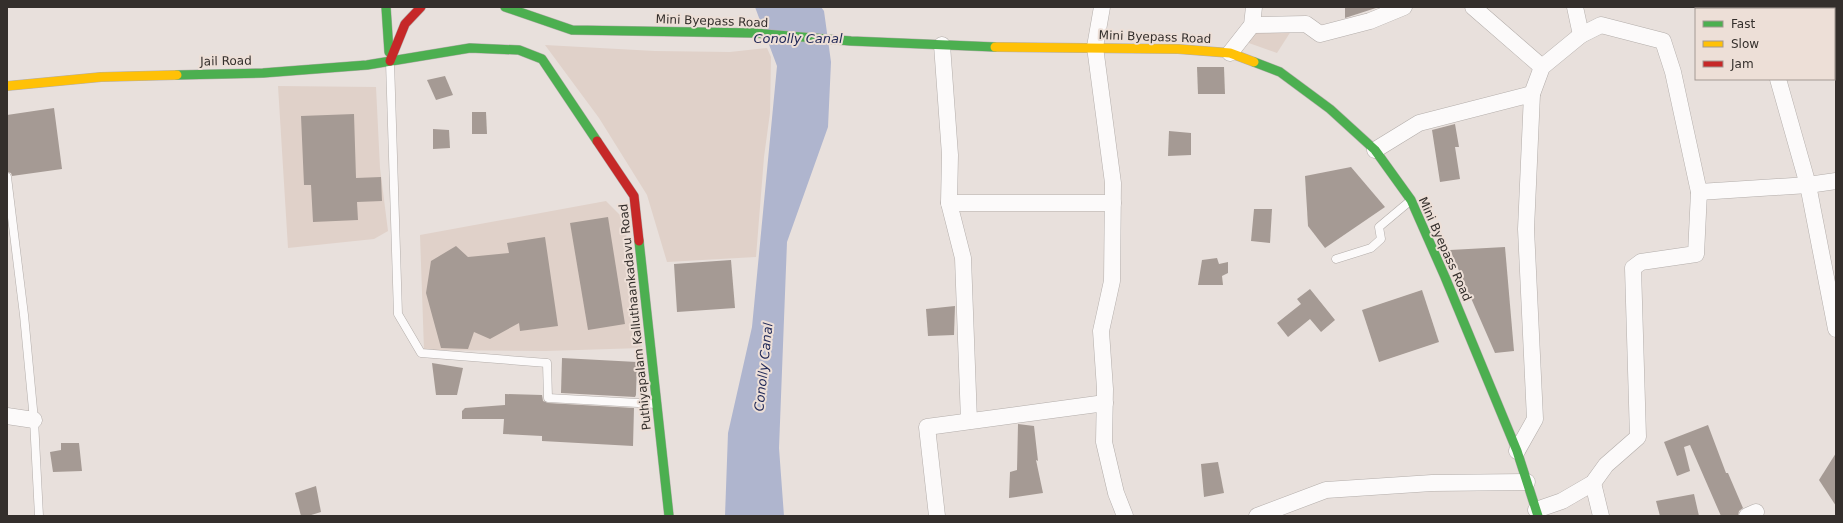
<svg xmlns="http://www.w3.org/2000/svg" width="1843" height="523" font-family="'DejaVu Sans',sans-serif">
<style>
.built{fill:#e0d1c9}
.water{fill:#afb5ce}
.building{fill:#a59a94}
.lines{fill:none;stroke-linecap:round;stroke-linejoin:round}
.lane-casing{stroke:#b3adaa;stroke-width:9}
.street-casing{stroke:#b3adaa;stroke-width:17}
.fast-casing{stroke:#b3adaa;stroke-width:10}
.slow-casing{stroke:#b3adaa;stroke-width:10}
.jam-casing{stroke:#b3adaa;stroke-width:10}
.lane{stroke:#fcfafa;stroke-width:8}
.street{stroke:#fcfafa;stroke-width:16}
.fast{stroke:#4caf50;stroke-width:9}
.slow{stroke:#ffc107;stroke-width:9}
.jam{stroke:#c62828;stroke-width:9}
.labels{text-anchor:middle;stroke-width:4;stroke-linejoin:round;paint-order:stroke}
.street-label{font-size:12px;fill:#342f2c;stroke:#eddfd7}
.water-label{font-size:13px;font-style:italic;fill:#1e2757;stroke:#eddfd7}
</style>
<rect width="100%" height="100%" fill="#e8e0dc"/>
<g class="built">
<polygon points="1293,28 1277,53 1246,42 1253,33"/>
<polygon points="545,45 655,51 730,52 767,48 771,57 770,113 764,157 756,257 667,262 647,195 599,118"/>
<polygon points="278,86 376,87 380,168 388,231 374,239 288,248"/>
<polygon points="606,201 624,219 642,348 546,351 424,350 420,235"/>
</g>
<polygon class="water" points="755,7 821,7 824,11 831,62 828,127 787,242 779,448 784,516 725,516 728,433 752,327 777,66"/>
<g class="building">
<polygon points="1345,7 1379,7 1345,18"/>
<polygon points="1197,67 1224,67 1225,94 1198,94"/>
<polygon points="445,76 453,95 436,100 427,80"/>
<polygon points="54,108 62,169 12,176 11,173 7,172 7,115"/>
<polygon points="472,112 486,112 487,134 472,134"/>
<polygon points="354,114 356,178 381,177 382,201 357,202 358,220 313,222 311,185 304,185 301,116"/>
<polygon points="1455,124 1459,147 1455,147 1460,179 1440,182 1432,130"/>
<polygon points="433,129 449,130 450,148 433,149"/>
<polygon points="1169,131 1191,133 1191,155 1168,156"/>
<polygon points="1351,167 1385,207 1325,248 1308,226 1305,176"/>
<polygon points="1254,209 1272,209 1270,243 1251,241"/>
<polygon points="608,217 625,324 588,330 570,223"/>
<polygon points="545,237 558,326 520,331 519,323 490,339 474,332 468,349 441,348 426,293 431,261 456,246 468,257 509,253 507,243"/>
<polygon points="1505,247 1514,351 1495,353 1450,250"/>
<polygon points="1217,258 1219,264 1228,262 1228,273 1222,276 1223,285 1198,285 1202,260"/>
<polygon points="731,260 735,308 677,312 674,264"/>
<polygon points="1310,289 1335,320 1321,332 1310,319 1288,337 1277,323 1301,304 1297,299"/>
<polygon points="1422,290 1439,342 1379,362 1362,310"/>
<polygon points="955,306 954,335 928,336 926,309"/>
<polygon points="562,358 637,362 636,395 635,397 561,393"/>
<polygon points="432,363 463,368 457,395 436,395"/>
<polygon points="505,394 542,395 543,401 548,403 634,408 633,446 542,441 542,436 503,434 504,419 462,419 462,411 465,408 505,405"/>
<polygon points="1018,424 1034,426 1038,461 1036,460 1043,493 1009,498 1010,472 1017,470"/>
<polygon points="1708,425 1726,473 1728,473 1743,508 1739,511 1738,516 1721,516 1690,445 1684,447 1690,471 1677,476 1664,442"/>
<polygon points="61,443 79,443 82,471 53,472 50,452 61,450"/>
<polygon points="1836,453 1836,506 1819,480"/>
<polygon points="1218,462 1224,493 1204,497 1201,464"/>
<polygon points="316,486 321,512 308,516 301,516 295,493"/>
<polygon points="1694,494 1699,516 1660,516 1656,501"/>
</g>
<g class="lines">
<defs>
<g id="lane">
<polyline points="390,62 398,314 421,353 547,363 548,398 656,404"/>
<polyline points="7,177 24,315 34,420 39,516"/>
<polyline points="1336,259 1371,248 1381,239 1379,227 1410,201"/>
</g>
<g id="street">
<polyline points="1102,7 1095,47 1113,183 1112,281 1101,331 1105,389 1104,442 1116,493 1125,516"/>
<polyline points="1473,7 1542,67"/>
<polyline points="1575,7 1581,35"/>
<polyline points="1758,7 1759,9"/>
<polyline points="1252,25 1306,24 1320,34 1370,21 1404,7"/>
<polyline points="942,45 950,155 949,203 963,258 969,421"/>
<polyline points="1230,53 1252,25 1254,7"/>
<polyline points="1778,79 1808,185 1836,329"/>
<polyline points="1532,94 1542,67 1581,35 1601,25 1663,41 1673,72 1699,192 1808,185 1836,181"/>
<polyline points="1375,150 1419,123 1532,94 1526,229 1535,419 1517,451"/>
<polyline points="949,203 1113,203"/>
<polyline points="7,416 34,420"/>
<polyline points="1593,483 1601,516"/>
<polyline points="1536,510 1562,501 1593,483 1606,465 1638,437 1633,268 1641,262 1696,254 1699,192"/>
<polyline points="937,516 927,427 1105,403"/>
<polyline points="1257,516 1326,490 1432,483 1527,482"/>
<polyline points="1747,516 1756,512"/>
</g>
<g id="fast">
<polyline points="386,7 389,52"/>
<polyline points="505,7 572,30 754,33 851,41 995,47"/>
<polyline points="1254,62 1280,72 1330,109 1375,150 1411,200 1445,277 1517,451 1538,516"/>
<polyline points="177,75 263,73 367,65 470,48 519,50 542,59 597,141"/>
<polyline points="639,241 669,516"/>
</g>
<g id="slow">
<polyline points="995,47 1178,49 1230,53 1254,62"/>
<polyline points="7,86 101,77 177,75"/>
</g>
<g id="jam">
<polyline points="390,61 405,24 421,7"/>
<polyline points="597,141 634,196 639,241"/>
</g>
</defs>
<use href="#lane" class="lane-casing"/>
<use href="#street" class="street-casing"/>
<use href="#fast" class="fast-casing"/>
<use href="#slow" class="slow-casing"/>
<use href="#jam" class="jam-casing"/>
<use href="#lane" class="lane"/>
<use href="#street" class="street"/>
<use href="#fast" class="fast"/>
<use href="#slow" class="slow"/>
<use href="#jam" class="jam"/>
</g>
<g class="labels">
<g class="street-label">
<text transform="translate(712 21) rotate(2)" y="4">Mini Byepass Road</text>
<text transform="translate(1155 37) rotate(2)" y="4">Mini Byepass Road</text>
<text transform="translate(226 61) rotate(-1)" y="4">Jail Road</text>
<text transform="translate(1445 249) rotate(66)" y="4">Mini Byepass Road</text>
<text transform="translate(635 317) rotate(-96)" y="4">Puthiyapalam Kalluthaankadavu Road</text>
</g>
<g class="water-label">
<text x="798" y="43">Conolly Canal</text>
<text transform="translate(763 367) rotate(-84)" y="5">Conolly Canal</text>
</g>
</g>
<rect width="1843" height="523" fill="none" stroke="#342f2c" stroke-width="16"/>
<rect x="1695" y="8" width="140" height="72" fill="#eddfd7" stroke="#a39993"/>
<rect x="1703" y="21" width="20" height="6" fill="#4caf50" stroke="#a39993"/>
<text x="1731" y="28" font-size="12" fill="#342f2c">Fast</text>
<rect x="1703" y="41" width="20" height="6" fill="#ffc107" stroke="#a39993"/>
<text x="1731" y="48" font-size="12" fill="#342f2c">Slow</text>
<rect x="1703" y="61" width="20" height="6" fill="#c62828" stroke="#a39993"/>
<text x="1731" y="68" font-size="12" fill="#342f2c">Jam</text>
</svg>
